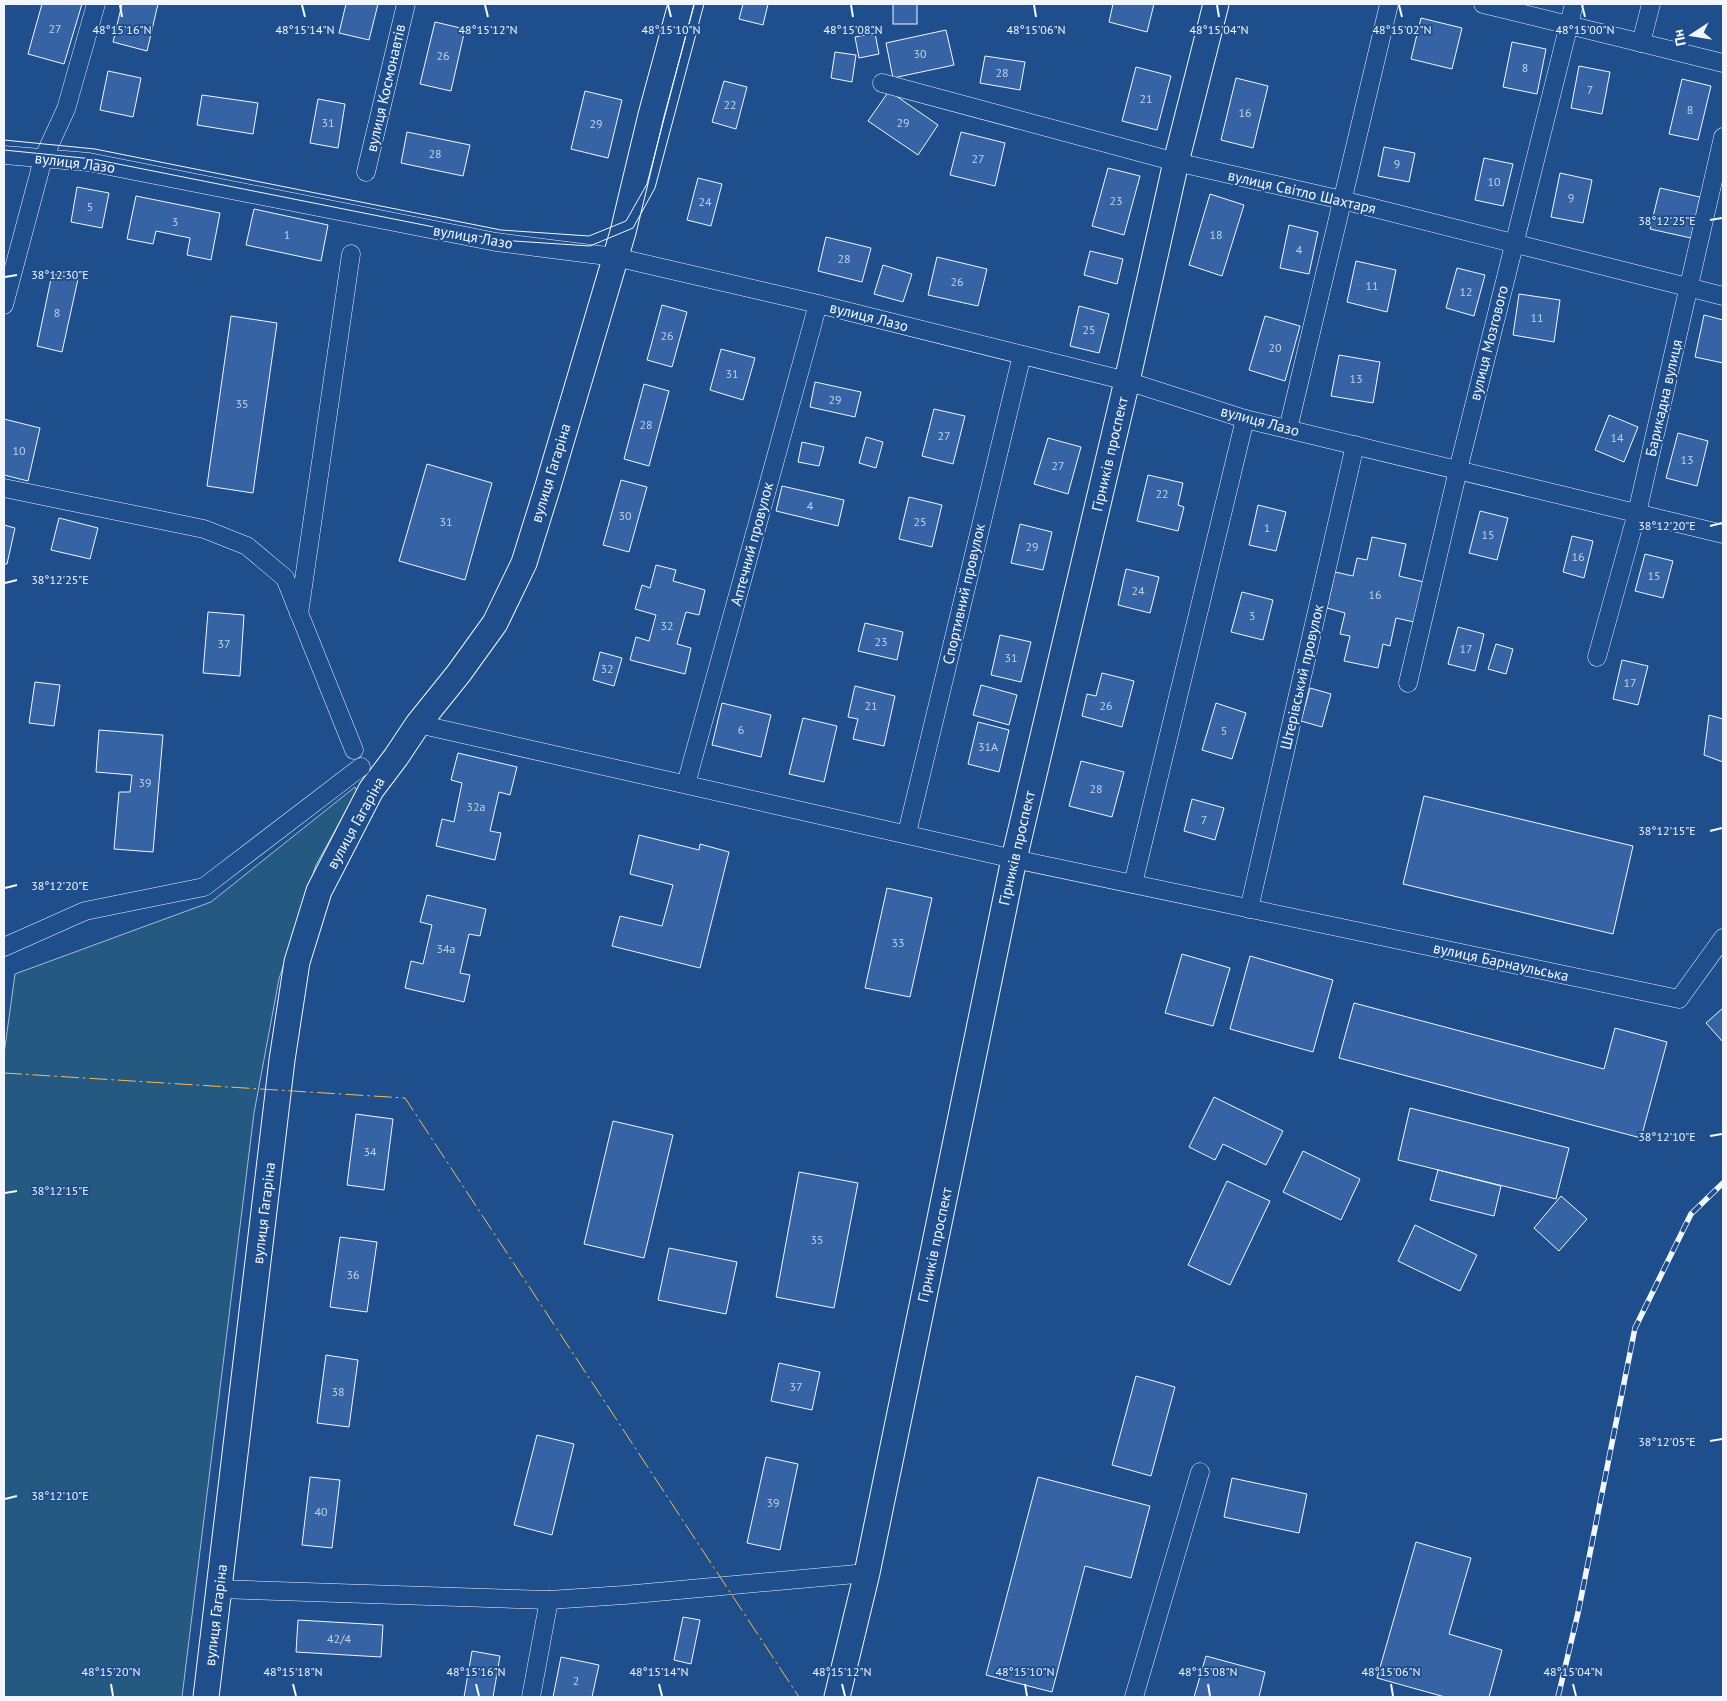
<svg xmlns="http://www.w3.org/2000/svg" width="1727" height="1701" font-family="'PT Sans',sans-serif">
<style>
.green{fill:#245a82;stroke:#a8bbd7}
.building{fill:#3563a3;stroke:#f2f6ff}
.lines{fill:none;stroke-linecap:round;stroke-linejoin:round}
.street-casing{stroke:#f2f6ff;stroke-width:19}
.secondary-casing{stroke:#f2f6ff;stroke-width:27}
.street{stroke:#1f4e8c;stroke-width:18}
.secondary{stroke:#1f4e8c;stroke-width:25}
.tram{stroke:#f2f6ff;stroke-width:1}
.rail-casing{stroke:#f2f6ff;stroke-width:5.5}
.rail{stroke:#1f4e8c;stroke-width:4;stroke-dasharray:11;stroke-linecap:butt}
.power{stroke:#ffb74d;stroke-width:1;stroke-dasharray:18 4 2.5 4;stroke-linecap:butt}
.ticks{fill:none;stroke:#f2f6ff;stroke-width:2}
.labels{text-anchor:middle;stroke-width:4;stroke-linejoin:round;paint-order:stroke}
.number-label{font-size:12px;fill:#c3d1e8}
.street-label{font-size:15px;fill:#f2f6ff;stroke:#1f4e8c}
.ticks-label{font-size:12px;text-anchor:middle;fill:#f2f6ff;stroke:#1f4e8c;stroke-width:4;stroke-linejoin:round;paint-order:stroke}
</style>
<rect width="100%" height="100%" fill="#1f4e8c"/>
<polygon class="green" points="355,787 357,791 316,865 279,979 254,1113 182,1697 4,1697 4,1054 15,974 211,902"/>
<g class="building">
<polygon points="42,4 82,4 64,64 28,54"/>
<polygon points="122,4 158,4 147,51 113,42"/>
<polygon points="346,4 378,4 369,40 339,33"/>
<polygon points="743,4 768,4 763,25 739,19"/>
<rect x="893" y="4" width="24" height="20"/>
<polygon points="1113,4 1154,4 1147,32 1109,22"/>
<polygon points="1421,18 1462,28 1452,69 1411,59"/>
<polygon points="435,22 465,29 451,91 420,84"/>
<polygon points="946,30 954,65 893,78 886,43"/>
<polygon points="875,33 879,54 859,58 855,37"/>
<polygon points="1512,42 1546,49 1537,94 1503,87"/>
<polygon points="835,52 856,55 852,82 831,78"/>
<polygon points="985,56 1025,62 1020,90 980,83"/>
<polygon points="1579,66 1610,72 1602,114 1571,108"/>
<polygon points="1136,67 1171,76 1157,130 1122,121"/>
<polygon points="108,71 141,78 133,117 100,110"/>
<polygon points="1236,78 1268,86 1253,148 1221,140"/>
<polygon points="1682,79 1711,86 1698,140 1669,134"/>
<polygon points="724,81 747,87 736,129 712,122"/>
<polygon points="585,91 622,100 608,158 571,149"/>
<polygon points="889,91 938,125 918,155 868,121"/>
<polygon points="202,95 258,103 253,134 197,125"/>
<polygon points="318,99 345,104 338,148 310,143"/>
<polygon points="407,132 470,145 463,176 401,163"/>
<polygon points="961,132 1005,143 995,186 950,175"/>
<polygon points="1384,147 1415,153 1409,182 1378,176"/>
<polygon points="1484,158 1513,164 1503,206 1475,200"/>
<polygon points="1108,168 1140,176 1124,235 1092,226"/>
<polygon points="1560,173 1592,180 1583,223 1551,217"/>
<polygon points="698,178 722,184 711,226 687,220"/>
<polygon points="77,187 109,193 102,228 71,222"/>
<polygon points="1660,188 1700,197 1691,238 1650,229"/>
<polygon points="1210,194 1244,205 1222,276 1189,265"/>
<polygon points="136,196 220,213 211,260 187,255 190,238 156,231 153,244 127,239"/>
<polygon points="254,209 328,225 321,261 246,245"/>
<polygon points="1289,225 1318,232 1309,274 1280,268"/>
<polygon points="826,237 871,248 862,282 818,271"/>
<polygon points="1090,251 1123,259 1117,284 1084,275"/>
<polygon points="937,257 987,269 978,306 928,295"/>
<polygon points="1356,261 1396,270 1387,312 1347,302"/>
<polygon points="883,265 912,274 903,302 874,294"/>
<polygon points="1457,268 1485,275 1474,316 1446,308"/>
<polygon points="52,274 78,279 62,352 37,346"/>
<polygon points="1519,294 1560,300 1554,342 1513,335"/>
<polygon points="662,305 687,312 672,367 647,360"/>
<polygon points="1079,306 1109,314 1099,353 1070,346"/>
<polygon points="1704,315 1723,320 1723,363 1695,357"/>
<polygon points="231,316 277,323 253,493 207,486"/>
<polygon points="1265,316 1300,326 1285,381 1249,370"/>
<polygon points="721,349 755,358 743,400 710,390"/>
<polygon points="1339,355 1380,362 1373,403 1331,396"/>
<polygon points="815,382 861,392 855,417 810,407"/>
<polygon points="644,384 669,391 649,466 624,459"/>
<polygon points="934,409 965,416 953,464 922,456"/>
<polygon points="1609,415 1638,427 1624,462 1595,450"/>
<polygon points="4,419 40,428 28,481 4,475"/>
<polygon points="1678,433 1708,441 1697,486 1666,478"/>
<polygon points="866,437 883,442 876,468 859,463"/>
<polygon points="1048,438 1081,447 1068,494 1034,484"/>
<polygon points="802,442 824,447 819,466 798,462"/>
<polygon points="427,464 492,483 465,580 399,561"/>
<polygon points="1148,475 1183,483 1178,505 1184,507 1178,531 1137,521"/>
<polygon points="621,480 647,487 629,552 603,545"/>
<polygon points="782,486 844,500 838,526 776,511"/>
<polygon points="909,497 942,505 932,547 899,539"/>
<polygon points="1258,505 1286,512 1276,551 1249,545"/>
<polygon points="1480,511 1508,518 1497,560 1469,553"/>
<polygon points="59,518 98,528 90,559 51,550"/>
<polygon points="1020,524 1052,532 1043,570 1011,563"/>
<polygon points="4,525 15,528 7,564 4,564"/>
<polygon points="1572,536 1593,541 1584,578 1563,572"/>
<polygon points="1372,537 1406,544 1399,576 1424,582 1414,622 1396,618 1390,646 1383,644 1378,668 1344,661 1350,636 1340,634 1345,613 1327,608 1335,572 1353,576 1357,558 1367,560"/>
<polygon points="1645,554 1673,561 1663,598 1635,591"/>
<polygon points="656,565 676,570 673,581 705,590 699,615 686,612 677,644 691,648 685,674 630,660 636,637 649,641 656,615 635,609 642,585 650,588"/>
<polygon points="1126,569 1159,577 1150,613 1118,605"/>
<polygon points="1242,592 1273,600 1263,640 1231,632"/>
<polygon points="208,612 244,615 240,676 203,673"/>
<polygon points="865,623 903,632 897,660 858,651"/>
<polygon points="1458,627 1484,634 1475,671 1448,664"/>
<polygon points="1000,635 1031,642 1021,682 991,675"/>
<polygon points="1496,644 1513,649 1506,674 1488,669"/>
<polygon points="600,652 622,658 614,686 593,680"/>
<polygon points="1622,660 1648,666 1638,705 1613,699"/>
<polygon points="1102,673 1134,681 1122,727 1082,716 1087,694 1096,696"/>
<polygon points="35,682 60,685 54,726 29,723"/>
<polygon points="981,685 1017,695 1009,725 973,715"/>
<polygon points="855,686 895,696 884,746 853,739 858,719 848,717"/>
<polygon points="1310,688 1331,694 1322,727 1301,721"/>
<polygon points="722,703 771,715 761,757 712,745"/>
<polygon points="1216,703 1246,713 1232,759 1202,750"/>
<polygon points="1709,715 1723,719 1723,762 1704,755"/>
<polygon points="803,718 837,726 824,782 789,774"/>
<polygon points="978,722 1009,730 999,772 968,764"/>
<polygon points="99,730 163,735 153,852 114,849 119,792 130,792 132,775 96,772"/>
<polygon points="458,753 517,767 510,795 499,792 490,831 501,833 495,860 436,846 442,819 454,822 462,783 451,780"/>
<polygon points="1081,761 1124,772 1112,817 1069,806"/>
<polygon points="1424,796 1633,846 1613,934 1403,884"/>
<polygon points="1192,799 1224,808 1215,840 1184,831"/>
<polygon points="639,835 699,850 700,844 729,852 700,968 612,946 620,916 662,926 673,885 630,874"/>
<polygon points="887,888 932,898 910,997 865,988"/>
<polygon points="427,895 486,909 480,936 469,934 460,973 470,975 464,1002 405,988 411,961 423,964 432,925 420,922"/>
<polygon points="1182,954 1230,968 1213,1026 1165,1013"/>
<polygon points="1250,956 1333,980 1313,1052 1230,1029"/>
<polygon points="1354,1003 1604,1069 1615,1028 1667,1042 1641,1138 1339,1058"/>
<polygon points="1723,1008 1723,1042 1706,1023"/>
<polygon points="1214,1097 1283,1131 1266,1165 1223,1144 1215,1160 1189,1147"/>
<polygon points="1410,1108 1569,1148 1556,1199 1398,1160"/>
<polygon points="356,1114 393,1119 384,1190 347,1185"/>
<polygon points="613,1121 673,1135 644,1258 584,1244"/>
<polygon points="1303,1151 1360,1179 1341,1220 1283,1192"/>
<polygon points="1438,1170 1501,1186 1494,1216 1430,1200"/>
<polygon points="799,1172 858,1183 834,1308 776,1297"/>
<polygon points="1227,1181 1270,1201 1230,1285 1188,1265"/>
<polygon points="1561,1196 1587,1219 1559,1251 1534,1228"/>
<polygon points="1415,1225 1477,1255 1460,1291 1398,1261"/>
<polygon points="340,1237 377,1242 367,1312 330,1307"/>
<polygon points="669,1248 737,1262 726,1314 658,1300"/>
<polygon points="326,1355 358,1360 349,1427 317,1423"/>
<polygon points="779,1363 820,1372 812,1410 771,1401"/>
<polygon points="1136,1376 1175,1387 1151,1476 1112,1465"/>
<polygon points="537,1435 574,1444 552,1535 514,1525"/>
<polygon points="766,1457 798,1464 780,1550 747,1543"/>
<polygon points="310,1477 340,1480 332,1548 302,1545"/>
<polygon points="1038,1477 1150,1506 1131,1578 1085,1566 1052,1692 986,1675"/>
<polygon points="1232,1478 1307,1494 1299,1533 1224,1517"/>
<polygon points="1416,1542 1471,1558 1449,1634 1502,1650 1489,1697 1445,1697 1377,1678"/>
<polygon points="683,1617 700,1620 691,1664 674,1660"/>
<polygon points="298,1620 383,1625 381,1657 296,1652"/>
<polygon points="472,1651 500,1656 493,1697 464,1697"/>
<polygon points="1206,1656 1265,1672 1259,1697 1194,1697"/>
<polygon points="561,1657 599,1665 592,1697 553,1697"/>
</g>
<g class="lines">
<defs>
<g id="street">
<polyline points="1483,4 1723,63"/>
<polyline points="1641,43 1651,4"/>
<polyline points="882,83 1176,162 1342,200 1723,296"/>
<polyline points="4,155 89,162 496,242 615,257 818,304 1127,381 1245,419 1723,534"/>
<polyline points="366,172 406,4"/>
<polyline points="4,305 43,159 66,109 96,4"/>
<polyline points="1288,429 1389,4"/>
<polyline points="4,488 204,529 247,546 285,578 354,750"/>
<polyline points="299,614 351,254"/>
<polyline points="1597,657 1637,513 1723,137"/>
<polyline points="1408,683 1458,470 1574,4"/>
<polyline points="418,724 1014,859 1679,999 1723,938"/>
<polyline points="686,784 818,304"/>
<polyline points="907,833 1022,355"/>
<polyline points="1133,884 1245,419"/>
<polyline points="1249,909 1355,445"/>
<polyline points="4,947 85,911 204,887 361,767"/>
<polyline points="218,1589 549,1600 624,1595 867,1573"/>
<polyline points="531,1697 549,1600"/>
<polyline points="1134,1697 1200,1472"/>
</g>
<g id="secondary">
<polyline points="206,1697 282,1060 297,962 319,891 371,790 396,757 418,724 459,673 495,623 524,563 548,486 623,232 651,115 681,4"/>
<polyline points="837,1697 867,1573 1014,859 1127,381 1176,162 1216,4"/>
</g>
</defs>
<use href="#street" class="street-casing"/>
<use href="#secondary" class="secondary-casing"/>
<use href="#street" class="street"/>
<use href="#secondary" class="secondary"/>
<g class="tram">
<polyline points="4,140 95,149 501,230 589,236 626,221 647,184 694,4"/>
<polyline points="4,150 93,159 499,240 590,246 633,228 655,188 704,4"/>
</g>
<defs>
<polyline id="rail" points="1558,1697 1578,1613 1635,1328 1691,1214 1723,1183"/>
</defs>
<use href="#rail" class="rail-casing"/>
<use href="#rail" class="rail"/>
<polyline class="power" points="4,1073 405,1098 799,1697"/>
</g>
<path class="ticks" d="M120,5L122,17M302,5L305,17M485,5L488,17M668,5L671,17M851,5L853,17M1034,5L1036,17M1217,5L1219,17M1399,5L1402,17M1582,5L1585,17M1710,220L1722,218M5,277L17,275M1710,526L1722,523M5,583L17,580M1710,831L1722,828M5,888L17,885M1710,1136L1722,1134M5,1193L17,1191M1710,1441L1722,1439M5,1499L17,1496M111,1684L113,1696M293,1684L296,1696M476,1684L479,1696M659,1684L662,1696M842,1684L845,1696M1025,1684L1027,1696M1208,1684L1210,1696M1391,1684L1393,1696M1573,1684L1576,1696"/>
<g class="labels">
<g class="number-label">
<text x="55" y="33">27</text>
<text x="920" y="58">30</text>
<text x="443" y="60">26</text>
<text x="1525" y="72">8</text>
<text x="1002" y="77">28</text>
<text x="1590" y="94">7</text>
<text x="1146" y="103">21</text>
<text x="730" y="109">22</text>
<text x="1690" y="114">8</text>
<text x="1245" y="117">16</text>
<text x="328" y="127">31</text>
<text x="903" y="127">29</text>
<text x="596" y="128">29</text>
<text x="435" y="158">28</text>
<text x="978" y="163">27</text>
<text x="1397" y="168">9</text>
<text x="1494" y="186">10</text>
<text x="1571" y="202">9</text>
<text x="1116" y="205">23</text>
<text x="705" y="206">24</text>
<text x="90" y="211">5</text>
<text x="175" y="226">3</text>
<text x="287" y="239">1</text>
<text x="1216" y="239">18</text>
<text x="1299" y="254">4</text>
<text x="844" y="263">28</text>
<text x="957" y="286">26</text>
<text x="1372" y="290">11</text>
<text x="1466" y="296">12</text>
<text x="57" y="317">8</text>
<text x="1537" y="322">11</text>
<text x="1089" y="334">25</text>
<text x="667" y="340">26</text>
<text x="1275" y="352">20</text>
<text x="732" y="378">31</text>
<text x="1356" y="383">13</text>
<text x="835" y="404">29</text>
<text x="242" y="408">35</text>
<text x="646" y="429">28</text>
<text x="944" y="440">27</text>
<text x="1617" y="442">14</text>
<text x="19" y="455">10</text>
<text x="1687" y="464">13</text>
<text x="1058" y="470">27</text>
<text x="1162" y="498">22</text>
<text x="810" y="510">4</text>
<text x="625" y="520">30</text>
<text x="446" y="526">31</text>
<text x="920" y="526">25</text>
<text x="1267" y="532">1</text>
<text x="1488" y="539">15</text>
<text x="1032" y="551">29</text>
<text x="1578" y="561">16</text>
<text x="1654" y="580">15</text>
<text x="1138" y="595">24</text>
<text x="1375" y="599">16</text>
<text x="1252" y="620">3</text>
<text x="667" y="630">32</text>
<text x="881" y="646">23</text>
<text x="224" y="648">37</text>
<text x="1466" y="653">17</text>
<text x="1011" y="662">31</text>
<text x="607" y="673">32</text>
<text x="1630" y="687">17</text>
<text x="871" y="710">21</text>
<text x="1106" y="710">26</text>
<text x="741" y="734">6</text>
<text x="1224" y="735">5</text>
<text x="988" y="751">31А</text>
<text x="145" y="787">39</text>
<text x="1096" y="793">28</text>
<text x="476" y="811">32а</text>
<text x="1204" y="824">7</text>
<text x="898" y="947">33</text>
<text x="446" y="953">34а</text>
<text x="370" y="1156">34</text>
<text x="817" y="1244">35</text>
<text x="353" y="1279">36</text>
<text x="796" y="1391">37</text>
<text x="338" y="1396">38</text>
<text x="773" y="1507">39</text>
<text x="321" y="1516">40</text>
<text x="339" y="1643">42/4</text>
<text x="576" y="1685">2</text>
</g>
<g class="street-label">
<text transform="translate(386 88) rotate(-77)" y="5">вулиця Космонавтів</text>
<text transform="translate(75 163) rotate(7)" y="5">вулиця Лазо</text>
<text transform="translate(1302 192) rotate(13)" y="5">вулиця Світло Шахтаря</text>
<text transform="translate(473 237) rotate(10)" y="5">вулиця Лазо</text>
<text transform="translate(869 317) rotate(14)" y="5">вулиця Лазо</text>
<text transform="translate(1489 343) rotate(-76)" y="5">вулиця Мозгового</text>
<text transform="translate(1664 398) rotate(-77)" y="5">Барикадна вулиця</text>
<text transform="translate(1260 421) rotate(15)" y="5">вулиця Лазо</text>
<text transform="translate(1110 454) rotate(-77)" y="5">Гірників проспект</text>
<text transform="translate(551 473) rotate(-73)" y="5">вулиця Гагаріна</text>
<text transform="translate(752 544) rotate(-75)" y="5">Аптечний провулок</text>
<text transform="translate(964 594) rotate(-77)" y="5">Спортивний провулок</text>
<text transform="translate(1302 677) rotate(-77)" y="5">Штерівський провулок</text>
<text transform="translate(356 823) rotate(-61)" y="5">вулиця Гагаріна</text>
<text transform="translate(1017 848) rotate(-77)" y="5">Гірників проспект</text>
<text transform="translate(1501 962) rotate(12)" y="5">вулиця Барнаульська</text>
<text transform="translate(264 1213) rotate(-83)" y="5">вулиця Гагаріна</text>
<text transform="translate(935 1245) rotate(-78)" y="5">Гірників проспект</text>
<text transform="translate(216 1615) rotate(-83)" y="5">вулиця Гагаріна</text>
</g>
</g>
<g class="ticks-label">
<text x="122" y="34">48°15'16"N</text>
<text x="305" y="34">48°15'14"N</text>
<text x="488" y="34">48°15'12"N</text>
<text x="671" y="34">48°15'10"N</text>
<text x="853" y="34">48°15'08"N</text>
<text x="1036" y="34">48°15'06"N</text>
<text x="1219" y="34">48°15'04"N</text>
<text x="1402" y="34">48°15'02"N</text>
<text x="1585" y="34">48°15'00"N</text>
<text x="1667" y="225">38°12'25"E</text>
<text x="60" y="279">38°12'30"E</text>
<text x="1667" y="530">38°12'20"E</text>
<text x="60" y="584">38°12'25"E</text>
<text x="1667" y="835">38°12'15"E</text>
<text x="60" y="890">38°12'20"E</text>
<text x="1667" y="1141">38°12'10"E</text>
<text x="60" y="1195">38°12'15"E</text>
<text x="1667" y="1446">38°12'05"E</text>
<text x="60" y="1500">38°12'10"E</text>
<text x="111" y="1676">48°15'20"N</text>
<text x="293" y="1676">48°15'18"N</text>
<text x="476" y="1676">48°15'16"N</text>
<text x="659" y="1676">48°15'14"N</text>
<text x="842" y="1676">48°15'12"N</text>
<text x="1025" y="1676">48°15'10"N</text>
<text x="1208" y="1676">48°15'08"N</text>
<text x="1391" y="1676">48°15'06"N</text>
<text x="1573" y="1676">48°15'04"N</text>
</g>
<rect width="1727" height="1701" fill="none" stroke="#f2f6ff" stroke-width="10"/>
<g transform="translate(1692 35) rotate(258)" stroke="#1f4e8c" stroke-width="4" paint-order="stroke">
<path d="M0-4L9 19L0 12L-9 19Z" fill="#f2f6ff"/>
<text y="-8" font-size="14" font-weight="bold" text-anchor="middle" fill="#f2f6ff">Пн</text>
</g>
</svg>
